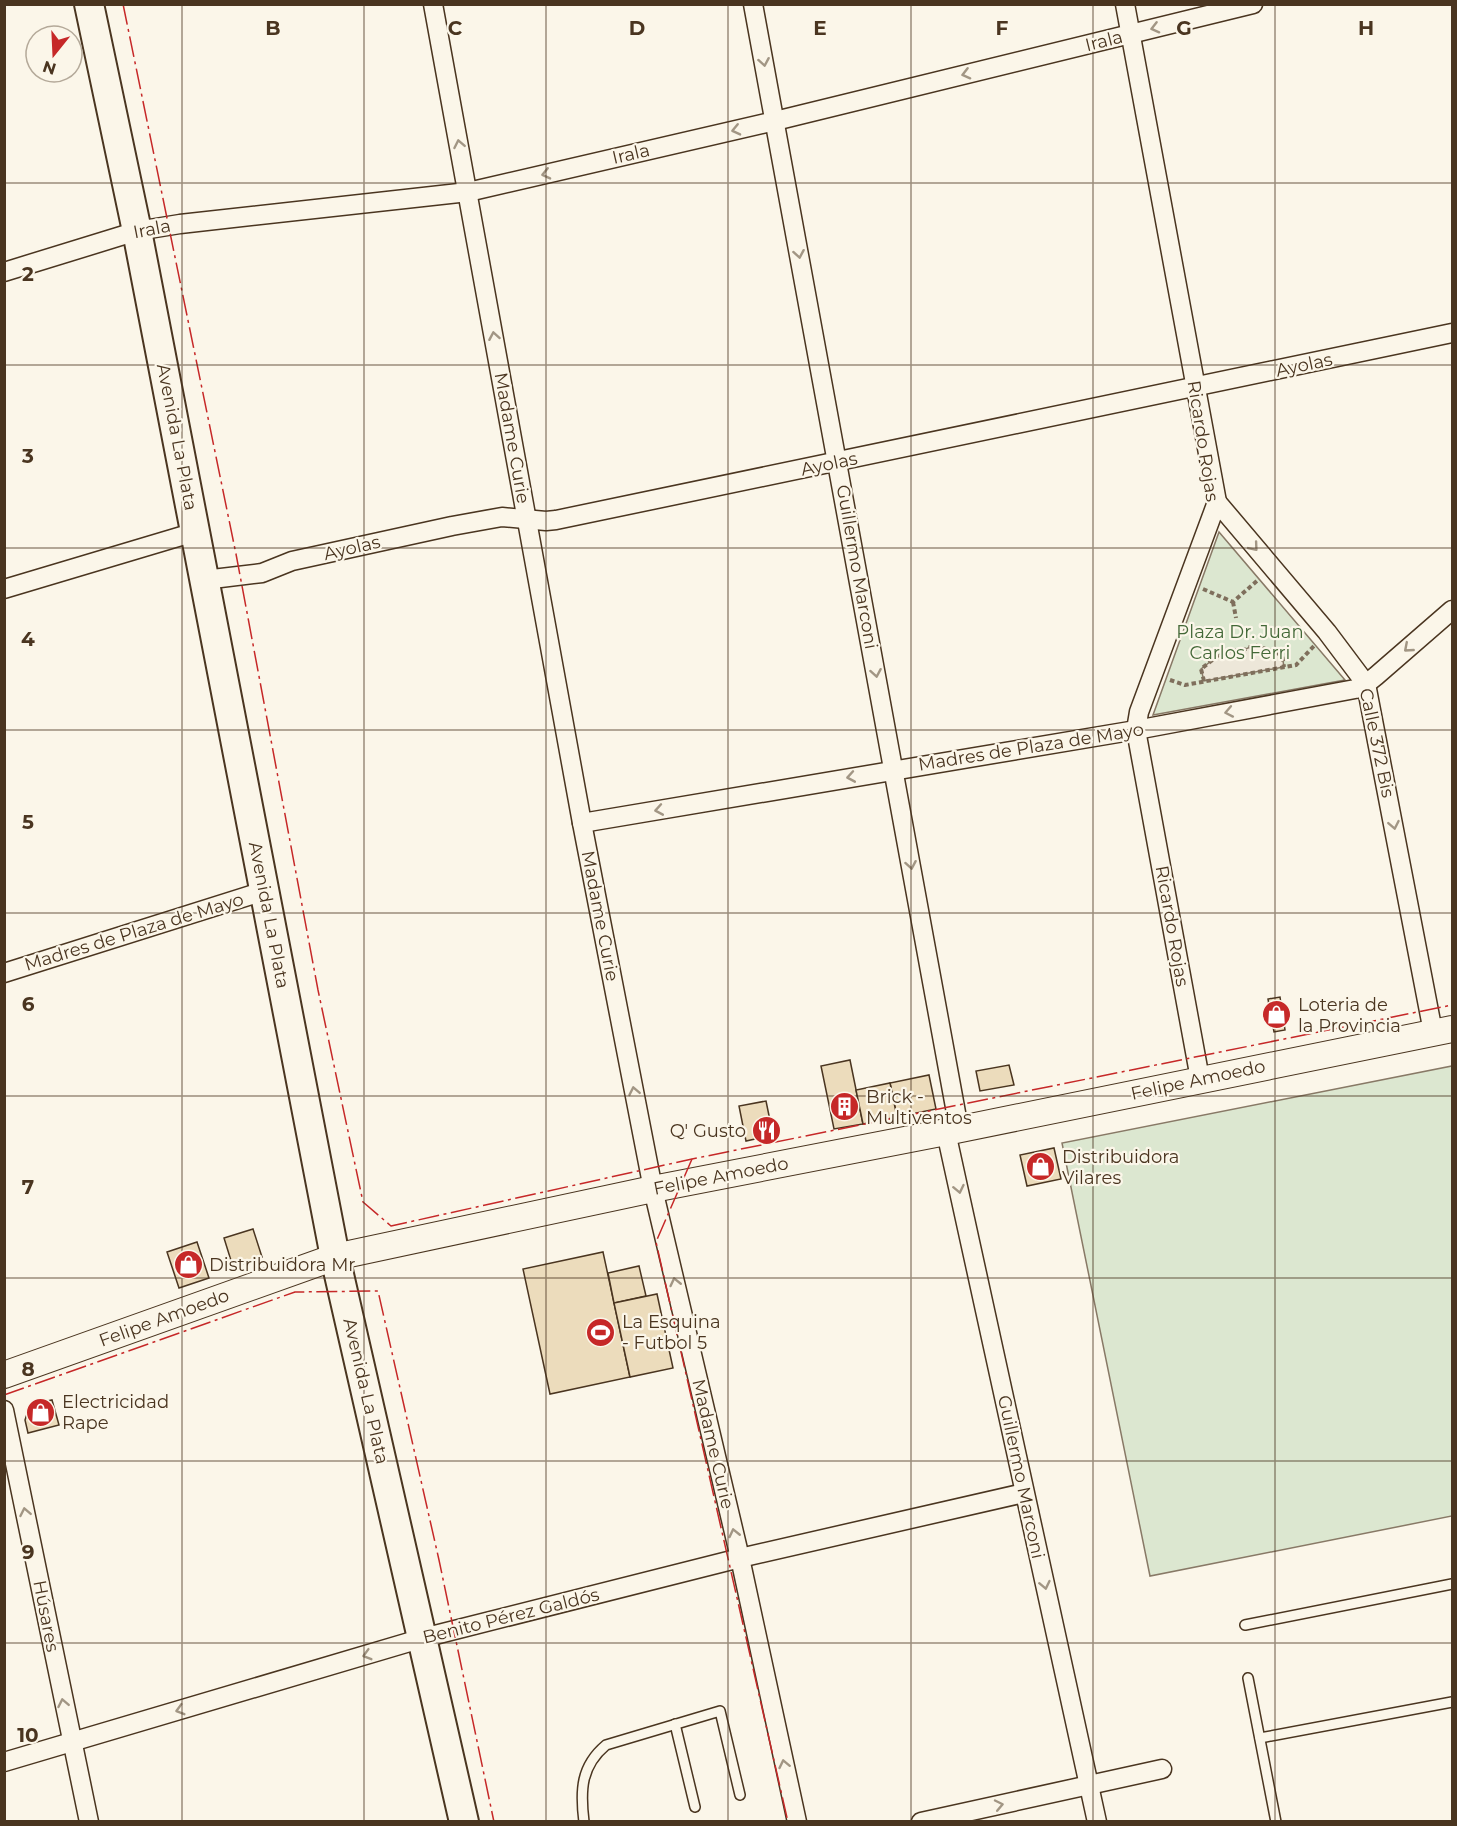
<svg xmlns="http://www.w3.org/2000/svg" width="1457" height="1826" font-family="Montserrat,sans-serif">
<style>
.green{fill:#dce7d0;stroke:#887966;stroke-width:1.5}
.parking{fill:#ede7d9;stroke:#887966;stroke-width:1.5}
.building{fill:#ecdcbc;stroke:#4a3520;stroke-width:1.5}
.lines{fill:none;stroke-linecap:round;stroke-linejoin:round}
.service-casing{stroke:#4a3520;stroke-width:12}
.minor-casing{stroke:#4a3520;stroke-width:21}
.secondary-casing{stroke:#4a3520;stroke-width:28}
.primary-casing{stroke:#4a3520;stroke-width:32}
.path{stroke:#7f6f5c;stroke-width:4;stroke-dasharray:4.5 3;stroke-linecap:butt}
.service{stroke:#fbf6e9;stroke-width:9}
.minor{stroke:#fbf6e9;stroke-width:18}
.secondary{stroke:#fbf6e9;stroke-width:26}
.primary{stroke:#fbf6e9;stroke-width:28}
.power{stroke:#c62828;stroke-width:1.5;stroke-dasharray:21 4.5 3 4.5;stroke-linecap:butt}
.oneway{stroke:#a29684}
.grid{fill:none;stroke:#4a3520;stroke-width:1.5;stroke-opacity:0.55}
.labels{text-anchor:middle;stroke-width:4.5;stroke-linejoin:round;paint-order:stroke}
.street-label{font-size:18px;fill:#4a3520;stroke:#fbf6e9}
.park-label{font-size:18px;fill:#436837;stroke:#fbf6e9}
.poi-label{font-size:18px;fill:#4a3520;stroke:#fbf6e9;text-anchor:start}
.grid-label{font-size:20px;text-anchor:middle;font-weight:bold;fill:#4a3520;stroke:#fbf6e9;stroke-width:4.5;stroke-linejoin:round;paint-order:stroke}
</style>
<rect width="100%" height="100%" fill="#fbf6e9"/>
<g class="green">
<polygon points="1219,532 1345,680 1153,715"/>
<polygon points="1452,1066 1452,1516 1150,1576 1062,1143"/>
</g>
<polygon class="parking" points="1255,645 1282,655 1284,667 1204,681 1201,669 1225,650 1241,651"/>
<g class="building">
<polygon points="1280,997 1285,1030 1274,1032 1268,999"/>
<polygon points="850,1060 863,1124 834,1129 821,1066"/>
<polygon points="1009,1065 1014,1085 980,1091 976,1071"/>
<polygon points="929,1075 936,1109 897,1117 890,1083"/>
<polygon points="890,1083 897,1117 863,1124 856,1090"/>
<polygon points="766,1101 773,1135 746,1141 739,1106"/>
<polygon points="1054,1148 1061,1179 1027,1186 1020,1155"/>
<polygon points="253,1229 262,1257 233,1267 224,1238"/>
<polygon points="197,1242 209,1278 179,1288 167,1252"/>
<polygon points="603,1252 630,1377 550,1394 523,1269"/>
<polygon points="639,1266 646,1296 614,1303 608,1273"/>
<polygon points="657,1294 673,1368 630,1377 614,1303"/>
<polygon points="52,1400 59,1425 28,1433 25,1420 30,1405"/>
</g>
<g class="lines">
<defs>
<g id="service">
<polyline points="1245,1625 1452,1584"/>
<polyline points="1248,1678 1276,1822"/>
<polyline points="675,1724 695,1807"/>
<polyline points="1260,1738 1452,1702"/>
<path d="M584,1822C580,1790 581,1766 606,1745L720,1711L740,1795"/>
</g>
<g id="minor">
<polyline points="433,4 582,823 653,1189 740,1558 797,1822"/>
<polyline points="753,4 959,1129"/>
<polyline points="1125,4 1217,502 1139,712 1136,730 1200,1079"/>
<polyline points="4,272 137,231 180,224 468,192 775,121 1253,4"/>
<polyline points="1217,502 1327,632 1366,684 1433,1032"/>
<polyline points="204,580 262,573 292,561 452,526 502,517 546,521 556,520 1452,333"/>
<polyline points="4,589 195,532"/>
<polyline points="582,823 1136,730 1355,689 1366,684 1376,676 1452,610"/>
<polyline points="4,973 264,891"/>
<polyline points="946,1132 1097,1822"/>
<polyline points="4,1410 89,1822"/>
<polyline points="4,1762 423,1638 740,1558 1024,1493"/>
<polyline points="921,1822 1162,1769"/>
</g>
<polyline id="secondary" points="4,1375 335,1257 653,1189 946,1132 1452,1029"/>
<polyline id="primary" points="89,4 137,231 335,1257 464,1822"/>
</defs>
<use href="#service" class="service-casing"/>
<use href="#minor" class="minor-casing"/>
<use href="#secondary" class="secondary-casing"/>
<use href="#primary" class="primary-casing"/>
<g class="path">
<polyline points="1203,589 1233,602 1259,579"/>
<polyline points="1233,602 1236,618"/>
<polyline points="1170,680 1185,685 1296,665 1314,646"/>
<polyline points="1204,681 1201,669 1225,650 1241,651 1255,645 1282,655 1284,667"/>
</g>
<use href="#service" class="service"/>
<use href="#minor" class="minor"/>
<use href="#secondary" class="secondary"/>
<use href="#primary" class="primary"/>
<g class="power">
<polyline points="123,4 236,554 318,990 363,1202 391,1226 692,1159 1452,1005"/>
<polyline points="692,1159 656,1242 788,1822"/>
<polyline points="4,1395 295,1292 378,1291 439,1560 494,1822"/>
</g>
</g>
<defs><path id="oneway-chevron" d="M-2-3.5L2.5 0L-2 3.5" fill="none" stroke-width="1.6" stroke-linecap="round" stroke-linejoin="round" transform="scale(1.5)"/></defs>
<g class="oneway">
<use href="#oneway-chevron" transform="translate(1155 28) rotate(166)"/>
<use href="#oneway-chevron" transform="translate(764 62) rotate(80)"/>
<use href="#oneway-chevron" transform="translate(966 74) rotate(166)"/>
<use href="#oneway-chevron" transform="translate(736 130) rotate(167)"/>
<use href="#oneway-chevron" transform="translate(459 144) rotate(-101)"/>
<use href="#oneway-chevron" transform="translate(546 174) rotate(167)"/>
<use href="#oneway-chevron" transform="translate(799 254) rotate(80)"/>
<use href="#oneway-chevron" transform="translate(494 336) rotate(-100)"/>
<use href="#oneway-chevron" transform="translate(1254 547) rotate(50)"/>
<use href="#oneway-chevron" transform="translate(1408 648) rotate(139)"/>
<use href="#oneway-chevron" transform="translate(876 673) rotate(80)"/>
<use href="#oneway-chevron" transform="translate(1229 712) rotate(169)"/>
<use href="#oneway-chevron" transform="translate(851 777) rotate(170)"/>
<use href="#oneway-chevron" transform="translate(659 810) rotate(170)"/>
<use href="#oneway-chevron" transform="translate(1394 825) rotate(79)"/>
<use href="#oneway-chevron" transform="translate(911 865) rotate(80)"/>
<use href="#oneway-chevron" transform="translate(634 1091) rotate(-101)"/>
<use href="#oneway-chevron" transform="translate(959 1189) rotate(78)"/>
<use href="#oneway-chevron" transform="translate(675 1282) rotate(-103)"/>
<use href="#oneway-chevron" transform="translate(25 1512) rotate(-101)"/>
<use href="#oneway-chevron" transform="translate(734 1533) rotate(-103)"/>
<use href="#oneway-chevron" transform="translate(1045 1585) rotate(78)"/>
<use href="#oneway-chevron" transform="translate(367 1655) rotate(164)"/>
<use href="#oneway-chevron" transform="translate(63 1703) rotate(-101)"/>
<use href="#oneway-chevron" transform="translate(180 1710) rotate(164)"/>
<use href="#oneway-chevron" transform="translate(784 1764) rotate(-102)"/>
<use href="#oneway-chevron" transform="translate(999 1805) rotate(-12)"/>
</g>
<path class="grid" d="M182,4V1822M364,4V1822M546,4V1822M728,4V1822M911,4V1822M1093,4V1822M1275,4V1822M4,183H1452M4,365H1452M4,548H1452M4,730H1452M4,913H1452M4,1096H1452M4,1278H1452M4,1461H1452M4,1643H1452"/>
<defs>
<symbol id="shop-disc" viewBox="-11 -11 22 22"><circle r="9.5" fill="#c62828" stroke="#fbf6e9"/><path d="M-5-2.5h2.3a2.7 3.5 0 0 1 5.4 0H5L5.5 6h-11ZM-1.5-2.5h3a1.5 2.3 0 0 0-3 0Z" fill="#fff"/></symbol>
<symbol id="building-disc" viewBox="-11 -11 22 22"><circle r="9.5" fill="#c62828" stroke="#fbf6e9"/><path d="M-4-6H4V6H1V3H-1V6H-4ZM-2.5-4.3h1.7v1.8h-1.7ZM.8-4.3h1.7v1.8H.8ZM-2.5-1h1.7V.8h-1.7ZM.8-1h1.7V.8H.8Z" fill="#fff"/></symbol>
<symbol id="restaurant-disc" viewBox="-11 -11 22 22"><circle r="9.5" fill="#c62828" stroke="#fbf6e9"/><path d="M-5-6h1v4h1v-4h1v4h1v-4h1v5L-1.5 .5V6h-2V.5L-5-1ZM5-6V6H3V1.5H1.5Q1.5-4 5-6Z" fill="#fff"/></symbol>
<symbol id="stadium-disc" viewBox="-11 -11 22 22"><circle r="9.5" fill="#c62828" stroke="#fbf6e9"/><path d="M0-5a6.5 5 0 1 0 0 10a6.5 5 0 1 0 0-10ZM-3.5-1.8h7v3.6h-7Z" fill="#fff"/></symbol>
</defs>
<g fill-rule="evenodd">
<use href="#shop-disc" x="1260" y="998" width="33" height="33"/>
<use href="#building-disc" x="828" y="1090" width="33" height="33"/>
<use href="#restaurant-disc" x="750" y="1114" width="33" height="33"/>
<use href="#shop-disc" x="1024" y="1150" width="33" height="33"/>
<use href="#shop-disc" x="172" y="1248" width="33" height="33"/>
<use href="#stadium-disc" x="584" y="1316" width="33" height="33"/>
<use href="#shop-disc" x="24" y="1396" width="33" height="33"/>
</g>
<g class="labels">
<g class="street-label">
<text transform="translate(1104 41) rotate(-14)" y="6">Irala</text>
<text transform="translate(631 154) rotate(-13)" y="6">Irala</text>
<text transform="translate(152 229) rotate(-11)" y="6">Irala</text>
<text transform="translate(1304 365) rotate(-12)" y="6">Ayolas</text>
<text transform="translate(177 437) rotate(79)" y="6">Avenida La Plata</text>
<text transform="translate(512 438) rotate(80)" y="6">Madame Curie</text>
<text transform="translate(1203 441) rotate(81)" y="6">Ricardo Rojas</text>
<text transform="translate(829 464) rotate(-12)" y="6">Ayolas</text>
<text transform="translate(352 548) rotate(-13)" y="6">Ayolas</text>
<text transform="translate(857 567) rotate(80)" y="6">Guillermo Marconi</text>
<text transform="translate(1377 743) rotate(78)" y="6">Calle 372 Bis</text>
<text transform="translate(1031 747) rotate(-9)" y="6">Madres de Plaza de Mayo</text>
<text transform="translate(269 915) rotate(79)" y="6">Avenida La Plata</text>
<text transform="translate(600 916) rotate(79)" y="6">Madame Curie</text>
<text transform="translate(1172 926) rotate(80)" y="6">Ricardo Rojas</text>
<text transform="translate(134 932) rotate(-17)" y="6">Madres de Plaza de Mayo</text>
<text transform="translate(1198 1080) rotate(-12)" y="6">Felipe Amoedo</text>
<text transform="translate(721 1176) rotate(-11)" y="6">Felipe Amoedo</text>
<text transform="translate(164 1318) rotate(-20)" y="6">Felipe Amoedo</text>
<text transform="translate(366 1391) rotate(77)" y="6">Avenida La Plata</text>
<text transform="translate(713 1444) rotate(77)" y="6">Madame Curie</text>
<text transform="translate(1021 1477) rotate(78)" y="6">Guillermo Marconi</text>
<text transform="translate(46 1616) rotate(79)" y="6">Húsares</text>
<text transform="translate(511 1616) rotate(-14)" y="6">Benito Pérez Galdós</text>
</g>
<g class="park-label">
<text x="1240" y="638">Plaza Dr. Juan<tspan x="1240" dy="21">Carlos Ferri</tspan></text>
</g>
<g class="poi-label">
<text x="1298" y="1011">Loteria de<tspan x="1298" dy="21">la Provincia</tspan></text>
<text x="866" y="1103">Brick -<tspan x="866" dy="21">Multiventos</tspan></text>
<text x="746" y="1137" text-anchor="end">Q' Gusto</text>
<text x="1062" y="1163">Distribuidora<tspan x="1062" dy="21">Vilares</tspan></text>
<text x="209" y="1271">Distribuidora Mr</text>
<text x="622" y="1328">La Esquina<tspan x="622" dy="21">- Futbol 5</tspan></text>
<text x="62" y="1408">Electricidad<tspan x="62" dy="21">Rape</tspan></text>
</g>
</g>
<g class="grid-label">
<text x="273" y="35">B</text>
<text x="455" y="35">C</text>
<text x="637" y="35">D</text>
<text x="820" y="35">E</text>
<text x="1002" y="35">F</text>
<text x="1184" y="35">G</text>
<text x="1366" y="35">H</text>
<text x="28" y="281">2</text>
<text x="28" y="463">3</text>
<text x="28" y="646">4</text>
<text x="28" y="829">5</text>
<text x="28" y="1011">6</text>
<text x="28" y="1194">7</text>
<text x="28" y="1376">8</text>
<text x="28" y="1559">9</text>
<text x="28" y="1742">10</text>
</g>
<rect width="1457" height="1826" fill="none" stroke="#4a3520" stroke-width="12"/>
<g transform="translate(54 54) rotate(198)"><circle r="28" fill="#fbf6e9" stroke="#b4a999" stroke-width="1.5"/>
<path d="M0-4.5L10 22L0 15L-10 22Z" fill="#c62828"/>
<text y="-9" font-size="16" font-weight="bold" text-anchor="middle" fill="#4a3520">N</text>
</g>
</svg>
